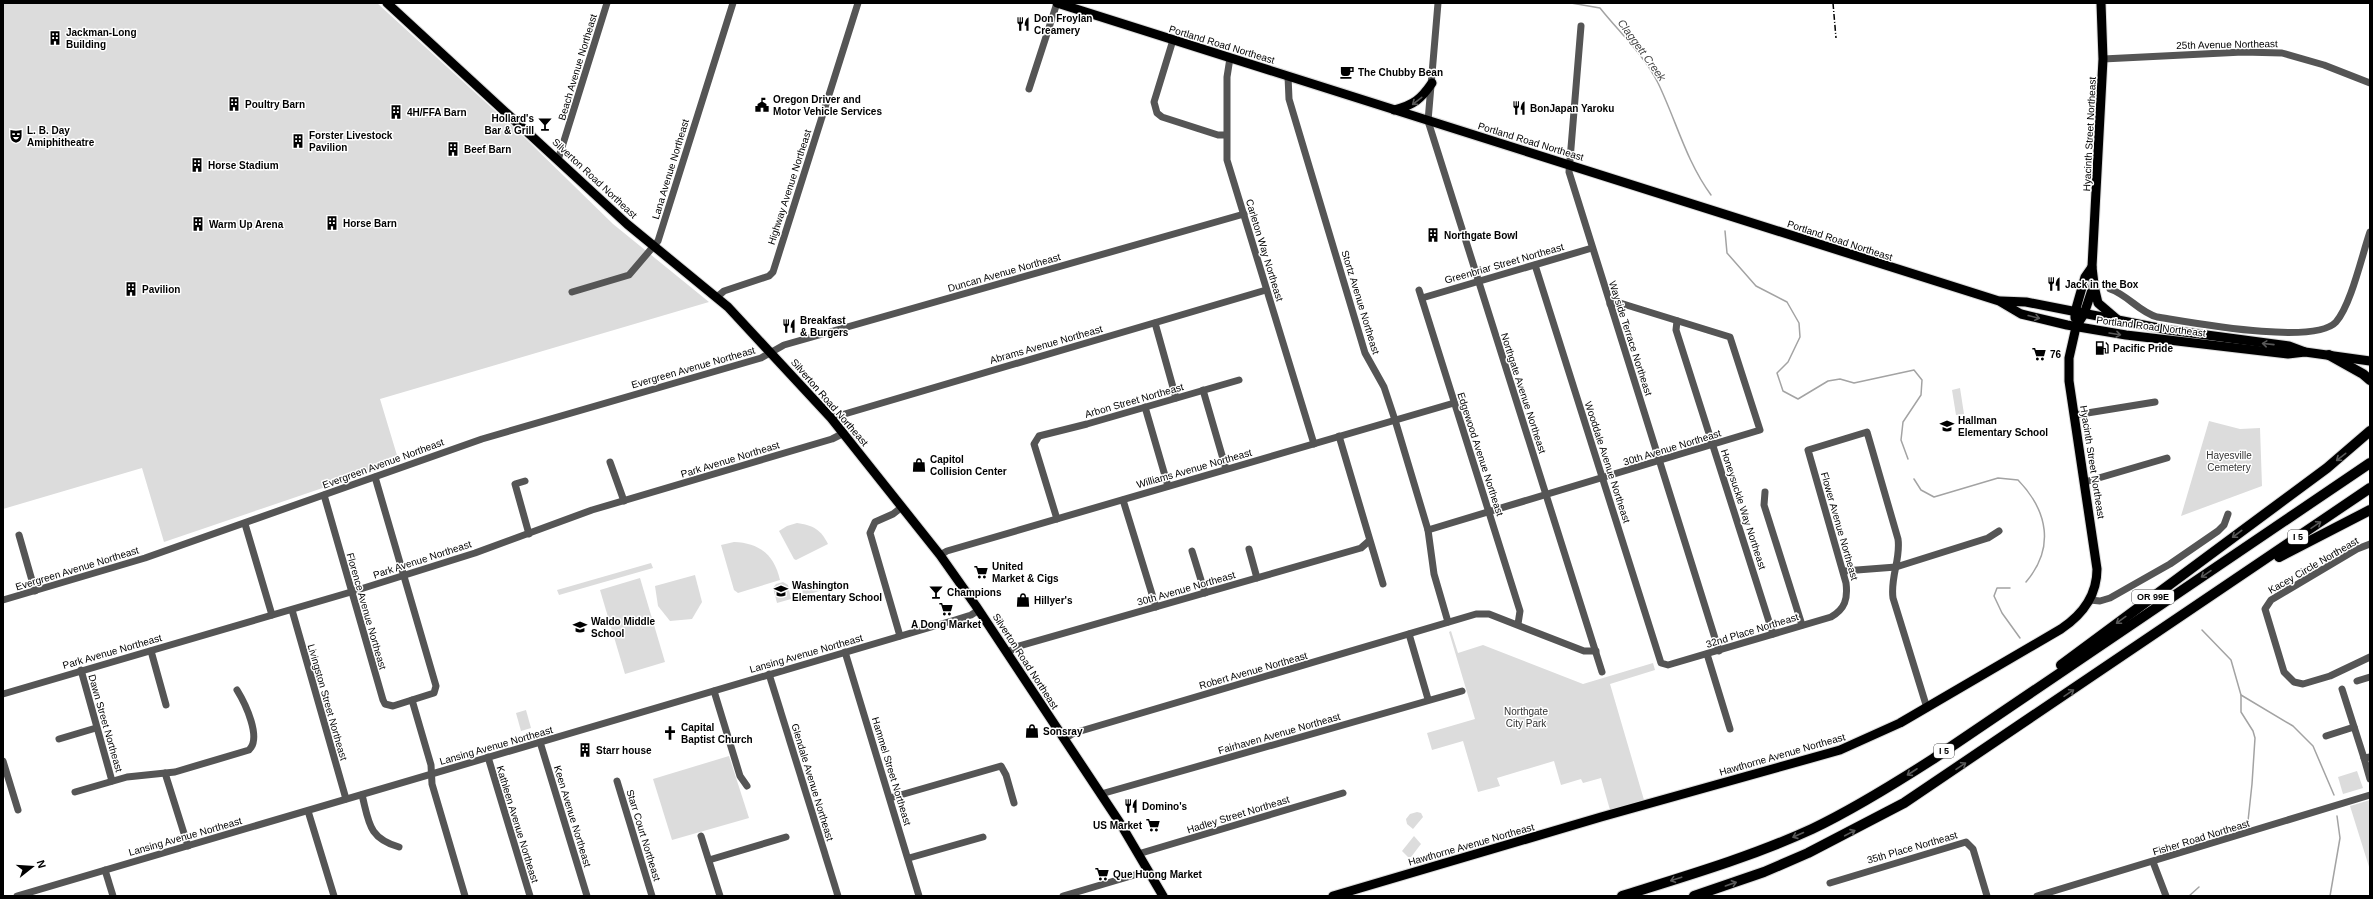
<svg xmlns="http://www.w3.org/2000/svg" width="2373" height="899" font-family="Arial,sans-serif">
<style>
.green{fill:#dcdcdc}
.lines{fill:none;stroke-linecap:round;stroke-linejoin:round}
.stream{stroke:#a3a3a3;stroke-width:1.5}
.major-casing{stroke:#dbdbdb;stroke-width:11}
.highway-casing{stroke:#dbdbdb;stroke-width:12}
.minor{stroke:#555;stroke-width:7}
.major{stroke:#000;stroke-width:9}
.highway{stroke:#000;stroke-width:10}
.rail{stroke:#000;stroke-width:1.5;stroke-dasharray:6 2 1 2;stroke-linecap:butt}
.oneway{stroke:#595959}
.labels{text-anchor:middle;stroke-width:3;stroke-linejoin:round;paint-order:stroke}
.shield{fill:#fff;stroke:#4c4c4c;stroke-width:1}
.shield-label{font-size:9px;font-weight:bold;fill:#000}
.poi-label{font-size:10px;font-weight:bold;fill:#000;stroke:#fff;text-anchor:start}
.street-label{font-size:10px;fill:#000;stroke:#fff}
.park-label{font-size:10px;fill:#333;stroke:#fff}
.water-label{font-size:11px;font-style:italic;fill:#444;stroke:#fff}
</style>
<rect width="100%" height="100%" fill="#fff"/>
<g class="green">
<polygon points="3,3 377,3 526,139 613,224 709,302 380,399 399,462 164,542 142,468 3,509"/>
<polygon points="1960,388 1964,414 1956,415 1952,390"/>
<polygon points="2209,421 2240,429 2260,428 2262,486 2181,516"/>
<path d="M797,523C813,525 821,530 828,544L796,560L794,559L779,531L787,526Z"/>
<path d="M734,542C760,543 774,555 780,580L738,593L734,590L721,545Z"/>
<polygon points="651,563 653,568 559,595 557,590"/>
<polygon points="695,575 702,602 692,619 670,621 658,606 655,586"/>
<polygon points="640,578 665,662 625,674 600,590"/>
<polygon points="821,581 826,589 803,596 802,587"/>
<polygon points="783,582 788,585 791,599 777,603 773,588 776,584"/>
<polygon points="1451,631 1458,653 1483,645 1583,684 1653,663 1655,670 1610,684 1644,800 1610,810 1601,778 1583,783 1581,779 1561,785 1554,761 1497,778 1500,786 1478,792 1463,741 1432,750 1427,733 1475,719 1449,632"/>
<polygon points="526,710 531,728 521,731 516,713"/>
<polygon points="729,756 749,818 672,840 653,779"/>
<polygon points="2357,771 2363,788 2343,794 2338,777"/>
<polygon points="2370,800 2370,870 2350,806"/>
<polygon points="1417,812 1421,813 1423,817 1413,829 1407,824 1406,819 1410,814"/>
<polygon points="1414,836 1421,844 1411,857 1408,857 1402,851"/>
</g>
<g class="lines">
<g class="stream">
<path d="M1571,3L1600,8C1619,32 1645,56 1658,83C1676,120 1686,161 1711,195"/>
<polyline points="1725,231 1727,253 1756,286 1787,302 1799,323 1800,337 1788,362 1777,373 1783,391 1798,399 1828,381 1840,379 1854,383 1914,370 1922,380 1921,395 1903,422 1901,440 1908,459"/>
<path d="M1914,479L1921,490L1934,497L1998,478L2018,480C2048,511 2055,548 2026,582"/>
<polyline points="2010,588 1997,588 1994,596 2002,613 2020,638"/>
<polyline points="2202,630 2231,660 2241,695 2241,712 2253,731 2255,738 2252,784 2248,821"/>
<polyline points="2241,695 2293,726 2313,746 2334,795"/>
<polyline points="2189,896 2199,887"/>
<polyline points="2330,896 2340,838 2337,816"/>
</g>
<defs>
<g id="major">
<polyline points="387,3 627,224 728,307 831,418 940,555 976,606 1120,823 1163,896"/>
<polyline points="1057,3 1999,301 2021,314 2067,325 2126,335 2288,354 2305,352"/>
<path d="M1394,110C1414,105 1421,99 1432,83"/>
<polyline points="2094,286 2098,303 2119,321"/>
<polyline points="2001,301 2026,302 2169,330 2289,346 2305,352 2370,361"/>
<polyline points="2075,318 2075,312 2085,277 2092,267"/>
<path d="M1333,896L1601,817L1840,750L1900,723L2061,629C2082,615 2097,596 2097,569L2069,381V358L2074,336L2076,327L2084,314L2094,284L2092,267L2103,59L2101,3"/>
</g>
<g id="highway">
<polyline points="2329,355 2363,374 2370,380"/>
<polyline points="2279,557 2370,510"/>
<polyline points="2061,665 2327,468 2370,431"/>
<path d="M1622,896C1686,876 1751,857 1812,829C1854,809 1894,784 1933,759L2370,463"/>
<polyline points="1694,896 1764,872 1808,853 1904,803 2370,488"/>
</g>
</defs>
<use href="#major" class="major-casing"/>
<use href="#highway" class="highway-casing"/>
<g class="minor">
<polyline points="1438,3 1428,121 1602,672"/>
<polyline points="1581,26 1569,172 1719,651"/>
<polyline points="1173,40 1154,102 1157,113 1162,117 1218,135 1226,135"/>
<polyline points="1230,58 1227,77 1227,160 1314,444"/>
<polyline points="2103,59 2243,52 2282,53 2324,65 2370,83"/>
<polyline points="1288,76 1289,99 1365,353 1384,387 1395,420 1428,530 1434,574 1448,622"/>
<polyline points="1029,89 1057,3"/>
<polyline points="558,160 607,3"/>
<path d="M1535,265L1661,663L1668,665L1831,617C1845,609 1848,599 1846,583L1808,450L1867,432L1898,539C1901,559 1890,577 1893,598L1927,708"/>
<path d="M2110,289C2128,295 2139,312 2157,317C2189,322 2314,346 2336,322C2351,305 2362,255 2370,232"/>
<polyline points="1419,290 1520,611 1518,624"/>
<polyline points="572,292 629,275 658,241 733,3"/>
<polyline points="717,297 724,291 769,276 773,272 858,3"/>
<polyline points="1422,298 1592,248"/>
<polyline points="1677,321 1676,330 1773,634"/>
<polyline points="1155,323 1176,398"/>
<polyline points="1203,390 1226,469"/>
<polyline points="1145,407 1168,486"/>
<polyline points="2075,415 2155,402"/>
<polyline points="831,418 1266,290"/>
<polyline points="1339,436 1383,584"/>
<polyline points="610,462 624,501"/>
<polyline points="525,481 515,484 529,534"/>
<polyline points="2085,482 2167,458"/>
<polyline points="1765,492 1764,505 1802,625"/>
<polyline points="324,495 383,700 385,704 393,706 434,693 436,686 375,477"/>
<polyline points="1123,500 1156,607"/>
<polyline points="1057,519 1034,444 1039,436 1087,424 1239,380"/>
<polyline points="245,524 272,615"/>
<polyline points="1428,530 1760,430 1730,337 1620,303 1610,304"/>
<polyline points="19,535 35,591"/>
<polyline points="2370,544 2357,549 2271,600 2265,609 2284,672 2294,682 2303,684 2330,676 2370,657"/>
<polyline points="1249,549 1257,578"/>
<polyline points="1192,551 1205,593"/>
<polyline points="940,555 947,551 1454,403"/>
<polyline points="1844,571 1896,567 1988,538 1999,531"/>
<polyline points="3,600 145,558 482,439 761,358 784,345 1244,214"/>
<polyline points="2090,600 2100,601 2110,598 2170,564 2218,531 2224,525 2228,514"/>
<polyline points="292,610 346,799"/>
<polyline points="1409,634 1428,699"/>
<polyline points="900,636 870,533 875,522 893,514 902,507"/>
<polyline points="151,651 166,705"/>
<polyline points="845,652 919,896"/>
<polyline points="1007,653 1016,647 1361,548 1369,541"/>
<polyline points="1707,654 1730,729"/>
<polyline points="81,670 112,781"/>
<polyline points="769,674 838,896"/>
<polyline points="2357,681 2370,677"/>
<polyline points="2342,689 2364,758 2370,757"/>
<polyline points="714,691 740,776 747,786"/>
<polyline points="3,694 351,592 475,553 592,510 832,439 844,433"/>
<polyline points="412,700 431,765 432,784 465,896"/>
<polyline points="2326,736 2354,727"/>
<polyline points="59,739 96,728"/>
<polyline points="1064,739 1074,733 1476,614 1489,614 1584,651 1596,651"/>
<polyline points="540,742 587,896"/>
<polyline points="488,757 530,896"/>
<polyline points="2364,758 2370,779"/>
<polyline points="3,761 18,810"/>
<polyline points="165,773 188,846"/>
<polyline points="617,781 652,896"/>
<path d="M75,792L127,777L175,772L249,750C262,738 245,703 237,690"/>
<polyline points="1101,794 1462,691"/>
<path d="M362,795C369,822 368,838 399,847"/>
<polyline points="890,798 1001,766 1006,775 1014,803"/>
<polyline points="308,811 334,896"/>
<polyline points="701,836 720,896"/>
<polyline points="1138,854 1343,793"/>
<polyline points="909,858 983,837"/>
<polyline points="709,860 786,837"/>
<polyline points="2153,862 2166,896"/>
<polyline points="105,870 113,896"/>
<polyline points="1830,883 1966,842 1973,849 1987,896"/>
<polyline points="17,896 955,620 971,615 979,610"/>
<polyline points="1063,896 1148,871"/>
<polyline points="2037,896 2370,795"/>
</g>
<use href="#major" class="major"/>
<use href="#highway" class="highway"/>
<polyline class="rail" points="1833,3 1836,38"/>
</g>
<defs><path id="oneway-shaft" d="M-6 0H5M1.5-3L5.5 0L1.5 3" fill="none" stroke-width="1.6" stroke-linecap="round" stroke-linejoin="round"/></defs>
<g class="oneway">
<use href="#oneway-shaft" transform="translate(1417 101) rotate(142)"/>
<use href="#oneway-shaft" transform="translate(2034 317) rotate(14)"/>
<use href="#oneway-shaft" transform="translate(2115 334) rotate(9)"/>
<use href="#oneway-shaft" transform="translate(2268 344) rotate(-174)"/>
<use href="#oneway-shaft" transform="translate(2341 457) rotate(142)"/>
<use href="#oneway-shaft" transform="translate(2316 525) rotate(-34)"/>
<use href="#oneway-shaft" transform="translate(2237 534) rotate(143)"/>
<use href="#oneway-shaft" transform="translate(2206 574) rotate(146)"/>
<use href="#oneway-shaft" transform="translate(2121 620) rotate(144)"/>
<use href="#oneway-shaft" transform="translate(2069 693) rotate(-34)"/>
<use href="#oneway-shaft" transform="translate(1961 766) rotate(-34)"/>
<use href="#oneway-shaft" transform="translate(1912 772) rotate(147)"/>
<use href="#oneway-shaft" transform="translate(1850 833) rotate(-28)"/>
<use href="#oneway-shaft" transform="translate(1798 835) rotate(156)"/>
<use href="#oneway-shaft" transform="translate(1676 879) rotate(162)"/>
<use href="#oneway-shaft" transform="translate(1731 884) rotate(-19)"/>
</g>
<defs>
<symbol id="restaurant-bare" viewBox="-9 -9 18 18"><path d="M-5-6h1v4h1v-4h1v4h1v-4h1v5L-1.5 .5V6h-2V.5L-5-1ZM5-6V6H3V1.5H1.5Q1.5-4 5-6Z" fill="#000" stroke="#fff" stroke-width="2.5" paint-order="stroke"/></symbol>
<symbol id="building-bare" viewBox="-9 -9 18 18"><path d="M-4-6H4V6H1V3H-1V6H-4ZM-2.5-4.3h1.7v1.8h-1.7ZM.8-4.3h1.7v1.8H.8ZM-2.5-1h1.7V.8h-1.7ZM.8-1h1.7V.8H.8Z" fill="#000" stroke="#fff" stroke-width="2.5" paint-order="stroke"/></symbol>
<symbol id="cafe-bare" viewBox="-9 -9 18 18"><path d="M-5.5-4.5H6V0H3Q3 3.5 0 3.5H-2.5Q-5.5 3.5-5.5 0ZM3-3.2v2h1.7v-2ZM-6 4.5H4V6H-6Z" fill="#000" stroke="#fff" stroke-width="2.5" paint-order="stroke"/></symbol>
<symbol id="civic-bare" viewBox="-9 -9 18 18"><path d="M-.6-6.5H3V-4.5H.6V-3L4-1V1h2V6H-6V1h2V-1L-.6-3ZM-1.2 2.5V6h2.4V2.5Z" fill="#000" stroke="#fff" stroke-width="2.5" paint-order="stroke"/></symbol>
<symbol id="bar-bare" viewBox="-9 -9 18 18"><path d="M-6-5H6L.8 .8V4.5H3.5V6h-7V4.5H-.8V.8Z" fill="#000" stroke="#fff" stroke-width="2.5" paint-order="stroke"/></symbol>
<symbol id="theatre-bare" viewBox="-9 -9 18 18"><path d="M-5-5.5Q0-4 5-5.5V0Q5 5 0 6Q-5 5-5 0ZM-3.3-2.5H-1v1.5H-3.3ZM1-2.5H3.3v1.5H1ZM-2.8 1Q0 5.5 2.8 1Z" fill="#000" stroke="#fff" stroke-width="2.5" paint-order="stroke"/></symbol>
<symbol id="fuel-bare" viewBox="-9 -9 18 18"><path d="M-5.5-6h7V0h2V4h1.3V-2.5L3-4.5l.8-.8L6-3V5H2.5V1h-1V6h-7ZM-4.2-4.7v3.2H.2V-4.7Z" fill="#000" stroke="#fff" stroke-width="2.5" paint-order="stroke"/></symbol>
<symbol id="supermarket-bare" viewBox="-9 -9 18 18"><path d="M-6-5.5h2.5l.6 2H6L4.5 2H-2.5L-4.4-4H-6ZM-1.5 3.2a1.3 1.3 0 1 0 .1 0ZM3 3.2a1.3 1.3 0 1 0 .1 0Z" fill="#000" stroke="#fff" stroke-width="2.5" paint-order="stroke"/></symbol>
<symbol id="school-bare" viewBox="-9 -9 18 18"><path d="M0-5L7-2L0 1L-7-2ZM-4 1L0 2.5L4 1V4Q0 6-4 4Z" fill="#000" stroke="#fff" stroke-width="2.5" paint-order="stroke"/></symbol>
<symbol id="shop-bare" viewBox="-9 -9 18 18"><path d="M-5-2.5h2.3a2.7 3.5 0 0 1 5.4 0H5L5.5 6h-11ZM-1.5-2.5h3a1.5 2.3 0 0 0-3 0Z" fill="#000" stroke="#fff" stroke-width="2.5" paint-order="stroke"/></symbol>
<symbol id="church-bare" viewBox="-9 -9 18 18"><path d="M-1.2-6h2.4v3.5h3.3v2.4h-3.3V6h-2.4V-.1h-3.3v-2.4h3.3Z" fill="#000" stroke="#fff" stroke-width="2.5" paint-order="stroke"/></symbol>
</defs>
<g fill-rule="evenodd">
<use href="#restaurant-bare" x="1013" y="14" width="20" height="20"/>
<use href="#building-bare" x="45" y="28" width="20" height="20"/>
<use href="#cafe-bare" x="1337" y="62" width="20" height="20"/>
<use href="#building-bare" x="224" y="94" width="20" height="20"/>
<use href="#civic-bare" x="752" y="95" width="20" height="20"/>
<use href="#restaurant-bare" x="1509" y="98" width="20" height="20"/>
<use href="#building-bare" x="386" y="102" width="20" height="20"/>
<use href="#bar-bare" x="535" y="114" width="20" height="20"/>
<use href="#theatre-bare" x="6" y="126" width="20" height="20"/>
<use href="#building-bare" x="288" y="131" width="20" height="20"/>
<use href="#building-bare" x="443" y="139" width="20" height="20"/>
<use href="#building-bare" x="187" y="155" width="20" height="20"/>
<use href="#building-bare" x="322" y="213" width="20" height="20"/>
<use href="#building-bare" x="188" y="214" width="20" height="20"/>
<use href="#building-bare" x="1423" y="225" width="20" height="20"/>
<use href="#restaurant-bare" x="2044" y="274" width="20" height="20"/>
<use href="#building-bare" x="121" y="279" width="20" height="20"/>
<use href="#restaurant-bare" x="779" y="316" width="20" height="20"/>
<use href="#fuel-bare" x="2092" y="338" width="20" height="20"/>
<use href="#supermarket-bare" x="2029" y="344" width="20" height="20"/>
<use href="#school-bare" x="1937" y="416" width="20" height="20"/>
<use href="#shop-bare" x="909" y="455" width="20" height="20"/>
<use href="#supermarket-bare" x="971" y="562" width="20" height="20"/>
<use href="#school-bare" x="771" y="581" width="20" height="20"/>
<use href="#bar-bare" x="926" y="582" width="20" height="20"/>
<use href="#shop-bare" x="1013" y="590" width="20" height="20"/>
<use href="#supermarket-bare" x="936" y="599" width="20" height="20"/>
<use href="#school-bare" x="570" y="617" width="20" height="20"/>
<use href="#shop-bare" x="1022" y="721" width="20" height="20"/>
<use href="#church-bare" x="660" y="723" width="20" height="20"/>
<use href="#building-bare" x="575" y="740" width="20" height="20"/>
<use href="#restaurant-bare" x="1121" y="796" width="20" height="20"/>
<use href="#supermarket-bare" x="1143" y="815" width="20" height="20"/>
<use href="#supermarket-bare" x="1092" y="864" width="20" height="20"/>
</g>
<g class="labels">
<g class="shield">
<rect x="2288" y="530" width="20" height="14" rx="3"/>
<rect x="2132" y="590" width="42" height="14" rx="3"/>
<rect x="1934" y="744" width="20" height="14" rx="3"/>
</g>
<g class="shield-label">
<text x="2298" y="540">I 5</text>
<text x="2153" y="600">OR 99E</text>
<text x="1944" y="754">I 5</text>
</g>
<g class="poi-label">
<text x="1034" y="22">Don Froylan<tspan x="1034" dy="12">Creamery</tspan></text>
<text x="66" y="36">Jackman-Long<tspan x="66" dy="12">Building</tspan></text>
<text x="1358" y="76">The Chubby Bean</text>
<text x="773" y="103">Oregon Driver and<tspan x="773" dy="12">Motor Vehicle Services</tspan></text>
<text x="245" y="108">Poultry Barn</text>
<text x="1530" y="112">BonJapan Yaroku</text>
<text x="407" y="116">4H/FFA Barn</text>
<text x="534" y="122" text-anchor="end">Hollard's<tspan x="534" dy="12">Bar &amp; Grill</tspan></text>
<text x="27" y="134">L. B. Day<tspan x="27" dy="12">Amiphitheatre</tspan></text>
<text x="309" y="139">Forster Livestock<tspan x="309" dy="12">Pavilion</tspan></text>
<text x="464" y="153">Beef Barn</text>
<text x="208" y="169">Horse Stadium</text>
<text x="343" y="227">Horse Barn</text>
<text x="209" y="228">Warm Up Arena</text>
<text x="1444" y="239">Northgate Bowl</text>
<text x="2065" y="288">Jack in the Box</text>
<text x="142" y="293">Pavilion</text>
<text x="800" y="324">Breakfast<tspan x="800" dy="12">&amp; Burgers</tspan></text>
<text x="2113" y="352">Pacific Pride</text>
<text x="2050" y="358">76</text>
<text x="1958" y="424">Hallman<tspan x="1958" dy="12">Elementary School</tspan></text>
<text x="930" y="463">Capitol<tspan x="930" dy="12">Collision Center</tspan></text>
<text x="992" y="570">United<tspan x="992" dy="12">Market &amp; Cigs</tspan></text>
<text x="792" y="589">Washington<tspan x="792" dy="12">Elementary School</tspan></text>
<text x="947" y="596">Champions</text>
<text x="1034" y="604">Hillyer's</text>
<text x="591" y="625">Waldo Middle<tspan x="591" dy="12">School</tspan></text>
<text x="946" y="628" text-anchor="middle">A Dong Market</text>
<text x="681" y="731">Capital<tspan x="681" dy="12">Baptist Church</tspan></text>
<text x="1043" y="735">Sonsray</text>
<text x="596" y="754">Starr house</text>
<text x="1142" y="810">Domino's</text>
<text x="1142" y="829" text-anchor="end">US Market</text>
<text x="1113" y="878">Que Huong Market</text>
</g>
<g class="street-label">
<text transform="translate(1222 44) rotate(17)" y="4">Portland Road Northeast</text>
<text transform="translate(2227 44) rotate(-1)" y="4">25th Avenue Northeast</text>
<text transform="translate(577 67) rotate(-73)" y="4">Beach Avenue Northeast</text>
<text transform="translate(2089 134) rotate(-87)" y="4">Hyacinth Street Northeast</text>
<text transform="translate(1531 141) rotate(17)" y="4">Portland Road Northeast</text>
<text transform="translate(670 169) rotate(-73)" y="4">Lana Avenue Northeast</text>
<text transform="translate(595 178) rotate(43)" y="4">Silverton Road Northeast</text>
<text transform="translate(789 187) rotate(-72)" y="4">Highway Avenue Northeast</text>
<text transform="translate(1840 240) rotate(18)" y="4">Portland Road Northeast</text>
<text transform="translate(1265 250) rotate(73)" y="4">Carleton Way Northeast</text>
<text transform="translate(1504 263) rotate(-16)" y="4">Greenbriar Street Northeast</text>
<text transform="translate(1004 272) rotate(-16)" y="4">Duncan Avenue Northeast</text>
<text transform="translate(1361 302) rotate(73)" y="4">Stortz Avenue Northeast</text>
<text transform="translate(2151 326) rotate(7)" y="4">Portland Road Northeast</text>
<text transform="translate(1631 338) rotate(72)" y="4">Wayside Terrace Northeast</text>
<text transform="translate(1046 344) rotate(-16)" y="4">Abrams Avenue Northeast</text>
<text transform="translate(693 367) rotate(-16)" y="4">Evergreen Avenue Northeast</text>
<text transform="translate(1524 393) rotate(72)" y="4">Northgate Avenue Northeast</text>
<text transform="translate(1134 400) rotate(-16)" y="4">Arbon Street Northeast</text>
<text transform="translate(830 402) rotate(49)" y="4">Silverton Road Northeast</text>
<text transform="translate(1672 447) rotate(-17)" y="4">30th Avenue Northeast</text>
<text transform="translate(1481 454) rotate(72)" y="4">Edgewood Avenue Northeast</text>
<text transform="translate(730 459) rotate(-17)" y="4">Park Avenue Northeast</text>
<text transform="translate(1608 462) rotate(72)" y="4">Wooddale Avenue Northeast</text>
<text transform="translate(2093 462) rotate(81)" y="4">Hyacinth Street Northeast</text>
<text transform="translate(383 463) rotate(-20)" y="4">Evergreen Avenue Northeast</text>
<text transform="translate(1194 468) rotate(-16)" y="4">Williams Avenue Northeast</text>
<text transform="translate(1744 509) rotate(72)" y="4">Honeysuckle Way Northeast</text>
<text transform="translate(1840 526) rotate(74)" y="4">Flower Avenue Northeast</text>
<text transform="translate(422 559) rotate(-18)" y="4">Park Avenue Northeast</text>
<text transform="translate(2313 565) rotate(-30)" y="4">Kacey Circle Northeast</text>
<text transform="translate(77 568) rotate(-17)" y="4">Evergreen Avenue Northeast</text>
<text transform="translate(1186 588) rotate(-16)" y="4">30th Avenue Northeast</text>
<text transform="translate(367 611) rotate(74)" y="4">Florence Avenue Northeast</text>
<text transform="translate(1752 630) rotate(-17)" y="4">32nd Place Northeast</text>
<text transform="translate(112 651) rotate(-16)" y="4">Park Avenue Northeast</text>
<text transform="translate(806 653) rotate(-16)" y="4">Lansing Avenue Northeast</text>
<text transform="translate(1026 661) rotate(57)" y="4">Silverton Road Northeast</text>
<text transform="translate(1253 670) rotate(-16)" y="4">Robert Avenue Northeast</text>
<text transform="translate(328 702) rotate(74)" y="4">Livingston Street Northeast</text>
<text transform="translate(106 723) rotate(74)" y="4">Dawn Street Northeast</text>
<text transform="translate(1279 733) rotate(-16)" y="4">Fairhaven Avenue Northeast</text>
<text transform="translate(496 745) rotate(-16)" y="4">Lansing Avenue Northeast</text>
<text transform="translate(1782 754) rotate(-16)" y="4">Hawthorne Avenue Northeast</text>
<text transform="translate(892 771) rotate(73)" y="4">Hammel Street Northeast</text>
<text transform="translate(813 782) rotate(73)" y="4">Glendale Avenue Northeast</text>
<text transform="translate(1238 814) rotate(-17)" y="4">Hadley Street Northeast</text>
<text transform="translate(573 816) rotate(73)" y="4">Keen Avenue Northeast</text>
<text transform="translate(518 824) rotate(73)" y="4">Kathleen Avenue Northeast</text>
<text transform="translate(644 835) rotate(73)" y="4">Starr Court Northeast</text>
<text transform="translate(185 836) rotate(-16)" y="4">Lansing Avenue Northeast</text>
<text transform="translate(2201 837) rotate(-17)" y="4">Fisher Road Northeast</text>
<text transform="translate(1471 844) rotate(-16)" y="4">Hawthorne Avenue Northeast</text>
<text transform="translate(1912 847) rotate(-16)" y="4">35th Place Northeast</text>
</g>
<g class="park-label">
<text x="2229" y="459">Hayesville<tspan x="2229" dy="12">Cemetery</tspan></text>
<text x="1526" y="715">Northgate<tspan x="1526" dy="12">City Park</tspan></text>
</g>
<g class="water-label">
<text transform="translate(1642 50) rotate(54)" y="4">Claggett Creek</text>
</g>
</g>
<rect width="2373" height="899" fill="none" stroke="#000000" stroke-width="8"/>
<g transform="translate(32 867) rotate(73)" stroke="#ffffff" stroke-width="3" paint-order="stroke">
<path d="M0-3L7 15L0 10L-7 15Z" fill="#000000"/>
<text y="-6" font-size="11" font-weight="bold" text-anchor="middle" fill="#000000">N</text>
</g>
</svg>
